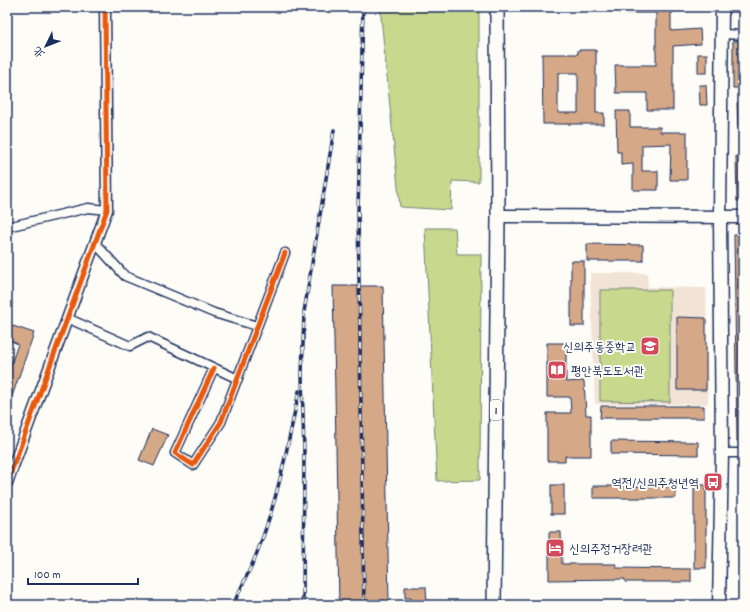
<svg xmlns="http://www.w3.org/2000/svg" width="750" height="612" font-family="Dekko,'LXGW WenKai TC','Poor Story',sans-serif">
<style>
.built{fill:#f1e3d5}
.green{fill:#c8d88d;stroke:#728476}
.building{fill:#d5a887;stroke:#1b2f5e;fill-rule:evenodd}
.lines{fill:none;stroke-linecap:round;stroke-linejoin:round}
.minor-casing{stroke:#1b2f5e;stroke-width:11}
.tertiary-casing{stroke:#1b2f5e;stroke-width:13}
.secondary-casing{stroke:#1b2f5e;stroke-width:15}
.primary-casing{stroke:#1b2f5e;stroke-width:16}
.minor{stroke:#fdfcf7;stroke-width:8}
.tertiary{stroke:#fdfcf7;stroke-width:10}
.secondary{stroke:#fdfcf7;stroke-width:12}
.primary{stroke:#fdfcf7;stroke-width:13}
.rail-casing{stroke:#1b2f5e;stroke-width:3.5}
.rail{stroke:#fdfcf7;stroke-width:2;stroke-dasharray:6;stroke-linecap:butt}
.cycleway-casing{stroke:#fdfcf7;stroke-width:8}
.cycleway{stroke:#e8590c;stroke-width:5}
.labels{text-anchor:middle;stroke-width:4;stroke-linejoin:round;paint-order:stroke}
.shield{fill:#fdfcf7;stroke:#5f6c8c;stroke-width:1}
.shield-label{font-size:12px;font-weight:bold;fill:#1b2f5e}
.poi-label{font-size:13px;fill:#1b2f5e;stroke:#fdfcf7;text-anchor:end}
</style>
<rect width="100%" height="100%" fill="#fdfcf7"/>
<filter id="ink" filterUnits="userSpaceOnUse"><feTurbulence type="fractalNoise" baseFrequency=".025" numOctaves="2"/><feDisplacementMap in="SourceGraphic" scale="8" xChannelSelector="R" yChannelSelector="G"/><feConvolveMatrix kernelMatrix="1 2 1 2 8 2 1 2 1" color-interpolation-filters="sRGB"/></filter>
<g filter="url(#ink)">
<polygon class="built" points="590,273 647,273 648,287 706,288 708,404 595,404"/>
<g class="green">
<polygon points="380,7 479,7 479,182 452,181 451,210 400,207"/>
<polygon points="425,228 455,228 457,254 481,254 480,480 437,481"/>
<polygon points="600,290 670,290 670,402 600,401"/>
</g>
<g class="building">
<polygon points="618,7 673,7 673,13 671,13 671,31 700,29 701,44 673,46 673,110 647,110 647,93 616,93 615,65 656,65 656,13 618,13"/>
<rect x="733" y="41" width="10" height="47"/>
<path d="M578,50H596V113H604V124H543L542,54H578ZM558,73H578V113H558Z"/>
<rect x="698" y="54" width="9" height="19"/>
<polygon points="699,85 706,85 707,105 700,105"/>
<polygon points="737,103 743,103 743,128 738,128"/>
<polygon points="616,111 630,111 630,127 660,127 660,132 687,132 687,180 670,180 671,144 642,145 642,171 658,171 658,190 633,190 633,164 621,165 621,152 617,152"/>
<polygon points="736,156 743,156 743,201 737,201"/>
<polygon points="743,234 743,441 737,441 734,235"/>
<polygon points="587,244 643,245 643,261 587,261"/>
<rect x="571" y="261" width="13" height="65"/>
<polygon points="333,286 383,286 389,605 339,605"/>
<polygon points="677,317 706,318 706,390 677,390"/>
<polygon points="7,324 34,333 8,408 7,376 18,344 9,340 10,337 7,336"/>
<polygon points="547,343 566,343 566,382 584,381 586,415 591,415 591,456 565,456 565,461 547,461 547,413 571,413 570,397 547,397"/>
<polygon points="601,406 704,406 704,418 600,418"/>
<polygon points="152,429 168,435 154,466 139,460"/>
<polygon points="611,441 698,442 698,455 611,454"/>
<rect x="551" y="485" width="13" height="29"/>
<rect x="694" y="485" width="12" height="83"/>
<polygon points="593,486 675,486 676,498 593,498"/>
<polygon points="549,532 561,532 562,564 616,564 616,568 691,569 691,582 625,582 625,579 549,580"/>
<polygon points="405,587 426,587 427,605 411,605 411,598 405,598"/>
</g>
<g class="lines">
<defs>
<g id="minor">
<polyline points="723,34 743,35"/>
<polyline points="7,227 88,208 107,210"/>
<polyline points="95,243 125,276 214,313 257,326"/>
<polyline points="67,318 130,346 148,337 238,379"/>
<polyline points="214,368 175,453 193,465 221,422 285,253"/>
<polyline points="722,453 743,453"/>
</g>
<polyline id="tertiary" points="7,483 107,210 105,7"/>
<g id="secondary">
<polyline points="498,216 743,217"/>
<polyline points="719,605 722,453 720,217 722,7"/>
</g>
<polyline id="primary" points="494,605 498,216 497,7"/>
</defs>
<use href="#minor" class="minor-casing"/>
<use href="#tertiary" class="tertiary-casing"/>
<use href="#secondary" class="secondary-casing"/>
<use href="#primary" class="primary-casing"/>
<use href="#minor" class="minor"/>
<use href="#tertiary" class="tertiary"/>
<use href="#secondary" class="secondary"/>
<use href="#primary" class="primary"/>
<defs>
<g id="rail">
<polyline points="363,7 358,212 364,605"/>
<path d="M233,605C241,587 251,569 258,550C278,499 288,444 299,391"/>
<polyline points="303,605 304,454 302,375 304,312 334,130"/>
</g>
</defs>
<use href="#rail" class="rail-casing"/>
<use href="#rail" class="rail"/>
<defs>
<g id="cycleway">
<polyline points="214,368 175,453 193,465 221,422 285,253"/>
<polyline points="7,483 107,210 105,7"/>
</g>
</defs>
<use href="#cycleway" class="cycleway-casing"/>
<use href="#cycleway" class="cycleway"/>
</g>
</g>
<defs>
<symbol id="school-square" viewBox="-11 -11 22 22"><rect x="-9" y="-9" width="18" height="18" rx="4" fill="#d1495b" stroke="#fdfcf7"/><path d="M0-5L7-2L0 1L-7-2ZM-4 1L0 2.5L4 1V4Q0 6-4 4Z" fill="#fff"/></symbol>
<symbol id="library-square" viewBox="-11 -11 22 22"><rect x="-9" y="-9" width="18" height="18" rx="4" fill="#d1495b" stroke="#fdfcf7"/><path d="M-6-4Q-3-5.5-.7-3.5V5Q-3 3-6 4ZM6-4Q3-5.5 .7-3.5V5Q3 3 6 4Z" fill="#fff"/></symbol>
<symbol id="bus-square" viewBox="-11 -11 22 22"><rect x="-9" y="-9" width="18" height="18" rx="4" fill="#d1495b" stroke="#fdfcf7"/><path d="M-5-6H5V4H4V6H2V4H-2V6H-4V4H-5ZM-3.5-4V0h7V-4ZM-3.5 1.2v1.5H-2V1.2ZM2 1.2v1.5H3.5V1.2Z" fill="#fff"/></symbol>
<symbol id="hotel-square" viewBox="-11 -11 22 22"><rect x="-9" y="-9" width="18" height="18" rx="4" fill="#d1495b" stroke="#fdfcf7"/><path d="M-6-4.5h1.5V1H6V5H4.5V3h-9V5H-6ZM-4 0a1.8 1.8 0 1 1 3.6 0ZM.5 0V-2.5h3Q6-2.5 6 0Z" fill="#fff"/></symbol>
</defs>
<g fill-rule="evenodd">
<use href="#school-square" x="639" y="335" width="22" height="22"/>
<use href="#library-square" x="546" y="359" width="22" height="22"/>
<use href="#bus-square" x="702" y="471" width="22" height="22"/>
<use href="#hotel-square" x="544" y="537" width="22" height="22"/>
</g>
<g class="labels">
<rect class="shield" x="490" y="400" width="12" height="20" rx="3"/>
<g class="shield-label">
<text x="496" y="414">1</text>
</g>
<g class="poi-label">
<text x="636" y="351">신의주동중학교</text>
<text x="571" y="375" text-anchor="start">평안북도도서관</text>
<text x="699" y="487">역전/신의주청년역</text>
<text x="569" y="553" text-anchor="start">신의주정거장려관</text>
</g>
</g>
<rect width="750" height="612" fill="none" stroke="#fdfcf7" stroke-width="24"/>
<rect x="12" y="12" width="726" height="588" fill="none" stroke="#1b2f5e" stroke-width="1.5" filter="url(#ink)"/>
<g transform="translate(46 46) rotate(227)" stroke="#fdfcf7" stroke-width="3" paint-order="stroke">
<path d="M0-3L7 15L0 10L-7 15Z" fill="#1b2f5e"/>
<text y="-6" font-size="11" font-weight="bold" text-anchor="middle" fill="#1b2f5e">北</text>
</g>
<path d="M28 578v6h110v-6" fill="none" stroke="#1b2f5e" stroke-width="2"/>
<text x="34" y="578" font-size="12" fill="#1b2f5e" stroke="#fdfcf7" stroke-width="3" paint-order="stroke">100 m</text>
</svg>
